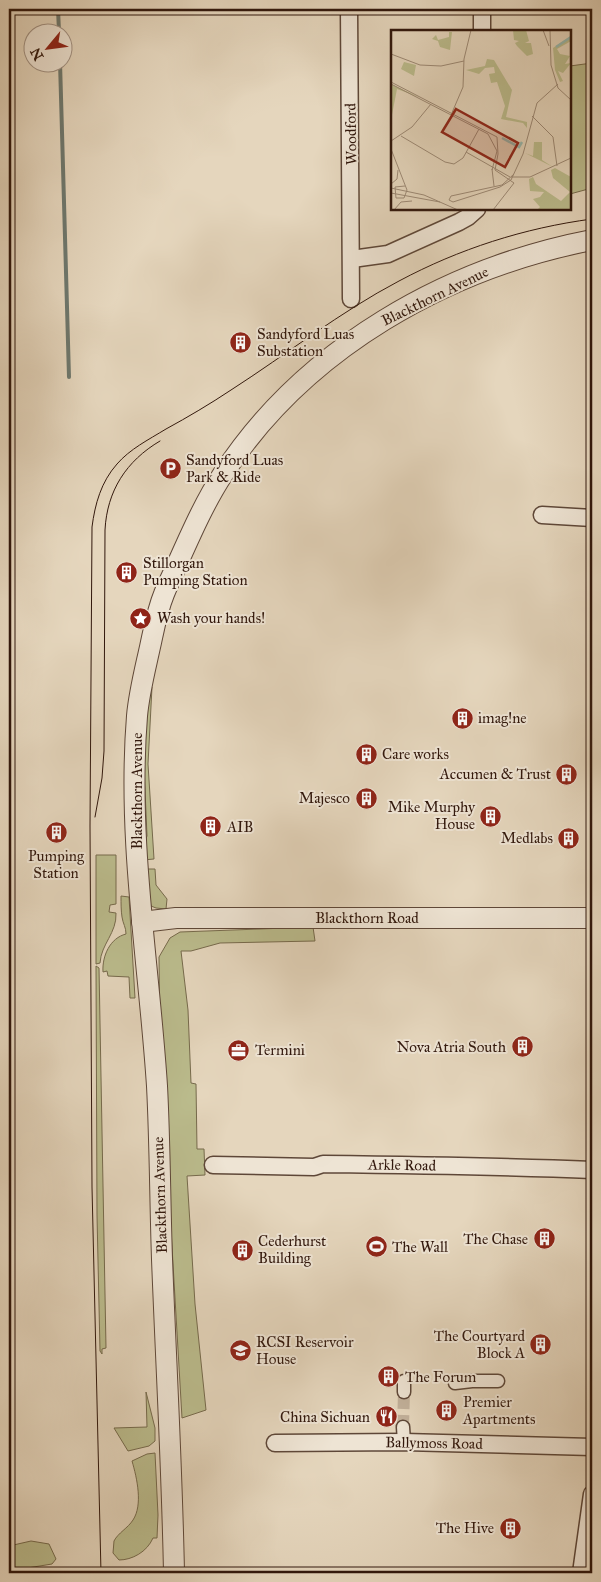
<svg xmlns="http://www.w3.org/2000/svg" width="601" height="1582" font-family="'IM FELL Great Primer',serif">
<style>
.green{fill:#bbbc8d;stroke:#766a4c}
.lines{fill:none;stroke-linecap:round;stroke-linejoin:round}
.stream{stroke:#6e786e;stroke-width:4}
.pedestrian-tunnel{stroke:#c1b09a;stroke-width:12;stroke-dasharray:12 6;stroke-linecap:butt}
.pedestrian-casing{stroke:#5e4738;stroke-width:15}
.minor-casing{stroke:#5e4738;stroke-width:19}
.tertiary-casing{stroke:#5e4738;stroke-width:22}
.pedestrian{stroke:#eee4d4;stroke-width:12}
.minor{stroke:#eee4d4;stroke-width:16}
.tertiary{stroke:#eee4d4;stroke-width:20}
.tram{stroke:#31170c;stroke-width:1}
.labels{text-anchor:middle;stroke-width:4;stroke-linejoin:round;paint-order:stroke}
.street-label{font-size:15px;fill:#31170c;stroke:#eee4d4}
.poi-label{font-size:15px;fill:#31170c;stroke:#eee4d4;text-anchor:start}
.inset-river{fill:none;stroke:#96b9b0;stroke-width:2.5}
.inset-road{fill:none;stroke:#9d8a76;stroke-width:1}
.view{fill:#8f2418;fill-opacity:0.15;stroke:#8f2418;stroke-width:2.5}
.inset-edge{fill:none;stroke:#31170c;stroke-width:2.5}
</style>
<rect width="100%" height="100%" fill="#e5d6bd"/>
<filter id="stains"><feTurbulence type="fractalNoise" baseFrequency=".004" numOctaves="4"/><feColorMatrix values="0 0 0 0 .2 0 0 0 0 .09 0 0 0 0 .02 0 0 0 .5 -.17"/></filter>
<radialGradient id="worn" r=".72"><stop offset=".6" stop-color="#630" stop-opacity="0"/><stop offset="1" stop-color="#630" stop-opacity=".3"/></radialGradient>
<g class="green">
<polygon points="592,63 592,188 570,194 570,66"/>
<polygon points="152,687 148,764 154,859 143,860 142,849 147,836 143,742 150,689"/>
<path d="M96,855H116V904L110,905L109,912L116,913C117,933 101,944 100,963L96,964Z"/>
<polygon points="144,869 155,869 156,885 167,899 166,909 156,908 151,906"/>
<path d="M121,896L129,897L135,998H130L129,977L108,976L107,971L103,972C102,956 110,938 126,934C126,927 123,924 122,917C121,911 121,903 121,896Z"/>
<polygon points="313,927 315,941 220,943 191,951 181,951 188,1010 191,1083 196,1084 197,1149 204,1149 205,1175 187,1176 195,1304 206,1410 182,1418 160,1041 159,957 170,938 180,932"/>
<polygon points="96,966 99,968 106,1348 102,1349 102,1354 100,1351 97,1215"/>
<polygon points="146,1392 155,1428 155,1441 149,1446 128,1451 114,1428 147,1427"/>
<path d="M155,1453L158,1515L157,1538H153C147,1552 132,1560 119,1560L113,1553L114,1541C118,1533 128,1528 133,1520C143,1505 137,1478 132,1461L147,1454Z"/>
<polygon points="31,1541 49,1544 56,1559 52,1564 9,1571 9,1546"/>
</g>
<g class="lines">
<g class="stream">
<polyline points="58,9 59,32"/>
<polyline points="60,62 69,377"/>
</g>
<polyline class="pedestrian-tunnel" points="403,1427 404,1392"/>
<defs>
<g id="pedestrian">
<polyline points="455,1383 472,1381 498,1381"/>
<polyline points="404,1392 404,1381"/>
<polyline points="403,1427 404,1442"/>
</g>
<g id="minor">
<polyline points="349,9 351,299"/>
<polyline points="482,9 482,31"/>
<polyline points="352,259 388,254 459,222 468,217 477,209"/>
<polyline points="542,515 592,518"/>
<path d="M213,1165L314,1167L323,1164C413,1165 502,1166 592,1170"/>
<polyline points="275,1443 404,1442 592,1447"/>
<polyline points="581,1573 592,1494"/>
</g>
<g id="tertiary">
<polyline points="142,922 176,918 592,918"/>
<path d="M174,1573C172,1468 166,1363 162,1259C160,1201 160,1143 157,1086C149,963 127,840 137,716C139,693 145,670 150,647C154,629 157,611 164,594C169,581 175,570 180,558C193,529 206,500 223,474C305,348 447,268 592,240"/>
</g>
</defs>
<use href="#pedestrian" class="pedestrian-casing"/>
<use href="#minor" class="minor-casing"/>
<use href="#tertiary" class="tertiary-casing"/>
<use href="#pedestrian" class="pedestrian"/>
<use href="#minor" class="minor"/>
<use href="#tertiary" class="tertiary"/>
<g class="tram">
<path d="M95,817L102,778L104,751L105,530C107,491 126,461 160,441"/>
<path d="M101,1573L92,1187L90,826L92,527C95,504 101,482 117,464C130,449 148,440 166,429C188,417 210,404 231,390C287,354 340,312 399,281C459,249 524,228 592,219"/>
</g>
</g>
<defs>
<symbol id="building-disc" viewBox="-11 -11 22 22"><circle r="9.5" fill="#8f2418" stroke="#eee4d4"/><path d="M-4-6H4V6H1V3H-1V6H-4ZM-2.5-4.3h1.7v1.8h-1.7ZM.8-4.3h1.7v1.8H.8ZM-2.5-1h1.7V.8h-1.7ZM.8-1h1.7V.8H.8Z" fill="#fff"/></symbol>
<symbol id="parking-disc" viewBox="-11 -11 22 22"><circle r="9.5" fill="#8f2418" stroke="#eee4d4"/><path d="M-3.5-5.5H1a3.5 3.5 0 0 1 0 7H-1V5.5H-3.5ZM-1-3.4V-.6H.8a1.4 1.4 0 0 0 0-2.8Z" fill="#fff"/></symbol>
<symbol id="sight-disc" viewBox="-11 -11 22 22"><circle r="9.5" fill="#8f2418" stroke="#eee4d4"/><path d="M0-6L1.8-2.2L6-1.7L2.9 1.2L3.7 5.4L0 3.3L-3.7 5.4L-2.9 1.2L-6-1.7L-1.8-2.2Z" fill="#fff"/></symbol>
<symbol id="office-disc" viewBox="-11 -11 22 22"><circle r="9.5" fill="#8f2418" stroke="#eee4d4"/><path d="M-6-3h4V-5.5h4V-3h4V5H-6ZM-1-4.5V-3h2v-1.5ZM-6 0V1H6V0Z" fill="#fff"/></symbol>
<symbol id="stadium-disc" viewBox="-11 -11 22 22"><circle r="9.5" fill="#8f2418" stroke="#eee4d4"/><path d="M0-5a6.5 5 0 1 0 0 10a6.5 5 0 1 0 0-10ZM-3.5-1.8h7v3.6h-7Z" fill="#fff"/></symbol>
<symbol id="university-disc" viewBox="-11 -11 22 22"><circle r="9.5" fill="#8f2418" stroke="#eee4d4"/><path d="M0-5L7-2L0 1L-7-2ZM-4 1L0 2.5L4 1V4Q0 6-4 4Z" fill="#fff"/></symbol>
<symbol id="restaurant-disc" viewBox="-11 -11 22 22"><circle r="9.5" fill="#8f2418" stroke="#eee4d4"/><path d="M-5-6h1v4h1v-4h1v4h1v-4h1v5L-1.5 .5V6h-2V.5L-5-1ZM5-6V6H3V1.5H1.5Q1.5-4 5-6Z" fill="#fff"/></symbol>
</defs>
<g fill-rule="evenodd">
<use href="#building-disc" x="228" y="330" width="25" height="25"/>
<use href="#parking-disc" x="158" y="456" width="25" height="25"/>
<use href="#building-disc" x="114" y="560" width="25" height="25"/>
<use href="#sight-disc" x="128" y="606" width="25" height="25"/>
<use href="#building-disc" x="450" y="706" width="25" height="25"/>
<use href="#building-disc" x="354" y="742" width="25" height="25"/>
<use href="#building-disc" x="554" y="762" width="25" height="25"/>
<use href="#building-disc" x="354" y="786" width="25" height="25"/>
<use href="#building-disc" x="478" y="804" width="25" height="25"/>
<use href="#building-disc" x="198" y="814" width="25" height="25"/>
<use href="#building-disc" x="44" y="820" width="25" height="25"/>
<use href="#building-disc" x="556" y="826" width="25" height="25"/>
<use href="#building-disc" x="510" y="1034" width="25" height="25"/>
<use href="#office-disc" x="226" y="1038" width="25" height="25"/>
<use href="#building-disc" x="532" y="1226" width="25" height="25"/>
<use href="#stadium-disc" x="364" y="1234" width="25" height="25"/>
<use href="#building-disc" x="230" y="1238" width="25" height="25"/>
<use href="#building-disc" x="528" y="1332" width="25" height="25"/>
<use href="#university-disc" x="228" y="1338" width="25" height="25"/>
<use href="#building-disc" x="376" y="1364" width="25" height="25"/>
<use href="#building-disc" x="434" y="1398" width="25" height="25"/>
<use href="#restaurant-disc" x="374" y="1404" width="25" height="25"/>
<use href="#building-disc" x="498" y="1516" width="25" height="25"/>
</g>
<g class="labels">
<g class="street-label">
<text transform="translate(351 134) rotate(-91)" y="5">Woodford</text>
<text transform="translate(435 296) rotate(-26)" y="5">Blackthorn Avenue</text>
<text transform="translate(137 791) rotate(-90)" y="5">Blackthorn Avenue</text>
<text x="367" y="923">Blackthorn Road</text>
<text transform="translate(402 1165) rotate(1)" y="5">Arkle Road</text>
<text transform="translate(160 1195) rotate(-92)" y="5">Blackthorn Avenue</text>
<text transform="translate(434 1443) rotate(1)" y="5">Ballymoss Road</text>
</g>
<g class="poi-label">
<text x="257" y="339">Sandyford Luas<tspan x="257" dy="17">Substation</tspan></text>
<text x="186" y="465">Sandyford Luas<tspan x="186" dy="17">Park &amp; Ride</tspan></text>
<text x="143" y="568">Stillorgan<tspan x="143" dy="17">Pumping Station</tspan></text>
<text x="157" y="623">Wash your hands!</text>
<text x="478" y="723">imag!ne</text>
<text x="382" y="759">Care works</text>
<text x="551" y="779" text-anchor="end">Accumen &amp; Trust</text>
<text x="350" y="803" text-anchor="end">Majesco</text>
<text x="475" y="812" text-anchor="end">Mike Murphy<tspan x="475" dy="17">House</tspan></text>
<text x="227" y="832">AIB</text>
<text x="553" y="843" text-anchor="end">Medlabs</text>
<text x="56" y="861" text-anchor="middle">Pumping<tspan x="56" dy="17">Station</tspan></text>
<text x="506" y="1052" text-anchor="end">Nova Atria South</text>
<text x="255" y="1055">Termini</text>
<text x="528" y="1244" text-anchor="end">The Chase</text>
<text x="258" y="1246">Cederhurst<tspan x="258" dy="17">Building</tspan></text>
<text x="392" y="1252">The Wall</text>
<text x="525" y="1341" text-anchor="end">The Courtyard<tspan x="525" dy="17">Block A</tspan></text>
<text x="256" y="1347">RCSI Reservoir<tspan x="256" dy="17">House</tspan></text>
<text x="405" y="1382">The Forum</text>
<text x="463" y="1407">Premier<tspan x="463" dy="17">Apartments</tspan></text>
<text x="370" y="1422" text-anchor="end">China Sichuan</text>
<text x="494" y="1533" text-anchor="end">The Hive</text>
</g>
</g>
<g transform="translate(391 30)">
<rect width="180" height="180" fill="#e5d6bd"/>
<path d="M122,0H135L138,11L134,13H140L142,24L136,26L126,16L124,13L128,11L123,10ZM58,2H61L59,20L49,17L47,11L41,9L45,5L47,10L58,7ZM180,6V11L166,19L169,24L179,26L174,34L180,33L172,43L167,41L172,51L169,52L164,40L162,18ZM96,29L103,30L121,60L115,87L136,92V98L132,93L110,89L114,76L106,52L100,53L98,44L104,43L103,37L94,38L88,44L75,40L94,36ZM13,32L25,35L23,46L10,39ZM0,54L30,68L6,59L0,90ZM143,112H151V130L162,137L134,123L142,126ZM164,138L180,147V180L147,179L149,177L142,169L149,167L153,162L139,161L138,149L142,147L145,154L170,171L179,162L162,148L160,140Z" fill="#bbbc8d"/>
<path class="inset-river" d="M165,17L180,7M111,108L128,117L131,112"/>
<path class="inset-road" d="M152,0L158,16M159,0L160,35L167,58L180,70M0,24L29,35L50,36L73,31M0,52L106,107L107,124L104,140L123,153L102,180M0,54L97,104L106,121L101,140M60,85L72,57L73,29L80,0M141,86L162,107L166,136M10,106L54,132L63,134L72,128L88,99M0,111L21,97L40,74M0,119L16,160L13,168H5L4,157L14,156M75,122L119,147M101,139L103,156M123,144L111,155L60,166L58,170L62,172L109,157L120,150L132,124L146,73L167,54M120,147H139L180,128M0,154L6,149L7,140M0,158L33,165L67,180M0,163L49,172M3,180L10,172L21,171M27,180H52"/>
<path class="view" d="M65,79L127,113L114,137L51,102Z"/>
<rect width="180" height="180" class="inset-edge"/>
</g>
<rect width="601" height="1582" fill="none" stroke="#e5d6bd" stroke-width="30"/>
<rect x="10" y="10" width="581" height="1562" fill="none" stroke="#31170c" stroke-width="2.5"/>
<rect x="15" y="15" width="571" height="1552" fill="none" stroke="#31170c"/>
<g transform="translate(48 48) rotate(241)"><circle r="24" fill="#eee4d4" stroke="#a29284"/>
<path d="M0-4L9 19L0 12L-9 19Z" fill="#8f2418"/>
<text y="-8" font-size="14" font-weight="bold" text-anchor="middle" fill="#31170c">N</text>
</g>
<rect width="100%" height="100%" filter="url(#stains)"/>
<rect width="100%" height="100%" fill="url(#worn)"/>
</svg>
